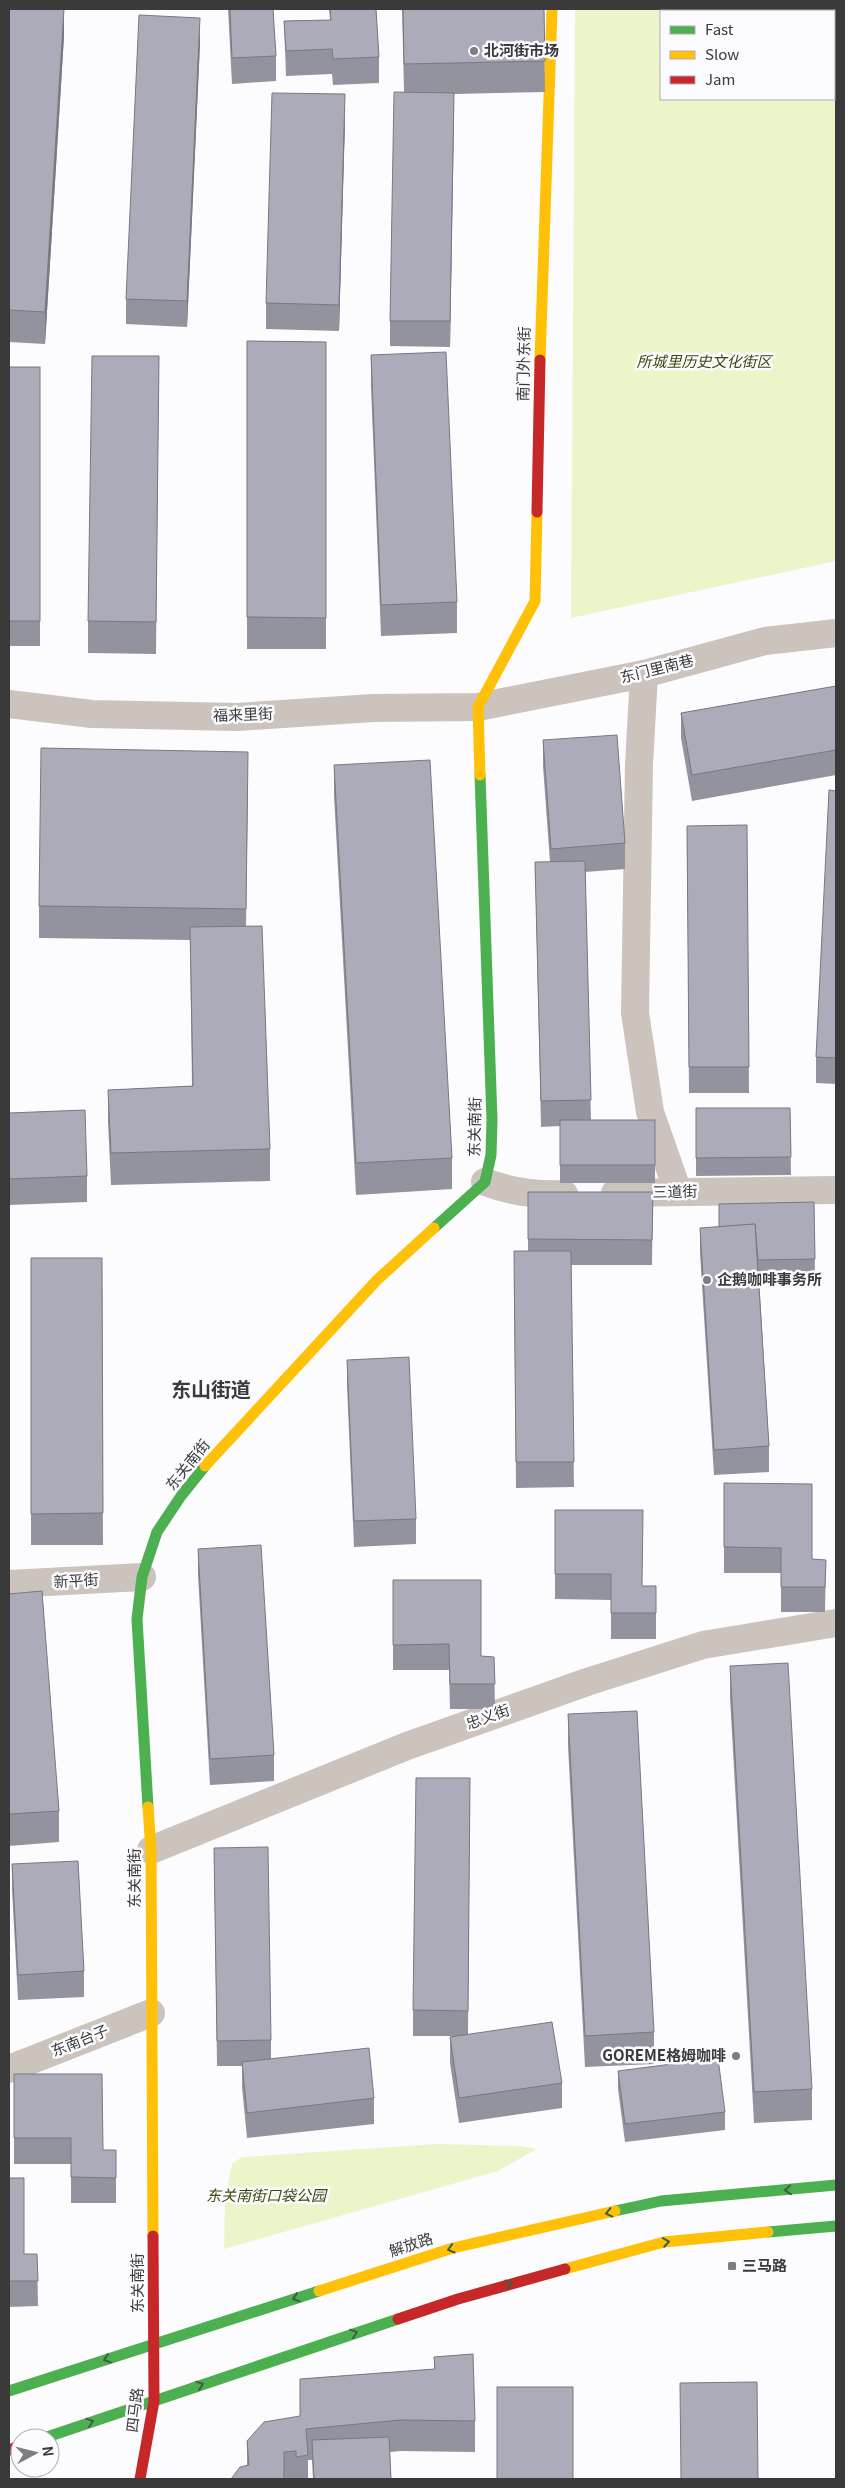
<svg xmlns="http://www.w3.org/2000/svg" width="845" height="2488" font-family="Georgia,'Noto Sans SC',serif">
<style>
.green{fill:#eaf6ca;fill-rule:evenodd}
.lines{fill:none;stroke-linecap:round;stroke-linejoin:round}
.street{stroke:#ccc3bc;stroke-width:28}
.fast{stroke:#4caf50;stroke-width:11}
.slow{stroke:#ffc107;stroke-width:11}
.jam{stroke:#c62828;stroke-width:11}
.wall{fill:#93939f}
.shaded-wall{fill:#787882}
.building{fill:#ababb9;stroke:#787882}
.oneway{stroke:#3f5d41}
.poi-dot{fill:#7e7e7f;stroke:#fbfbff;stroke-width:2}
.labels{text-anchor:middle;stroke-width:5;stroke-linejoin:round;paint-order:stroke}
.poi-label{font-size:15px;font-weight:bold;fill:#3a3a3b;stroke:#fbfbff;text-anchor:start}
.park-label{font-size:15px;font-style:italic;fill:#3a4709;stroke:#fbfbff}
.street-label{font-size:15px;fill:#3a3a3b;stroke:#fbfbff}
.district-label{font-size:20px;font-weight:bold;fill:#3a3a3b;stroke:#fbfbff}
</style>
<rect width="100%" height="100%" fill="#fcfcfe"/>
<g class="green">
<path d="M575,9H836V561L571,618ZM661,11H834V99H661Z"/>
<polygon points="436,2144 521,2146 537,2149 498,2171 224,2249 225,2198 232,2164 242,2157"/>
</g>
<g class="lines">
<g class="street">
<polyline points="644,674 639,765 635,1013 650,1112 678,1192"/>
<polyline points="9,704 92,714 237,717 373,708 478,707 644,674 765,641 836,633"/>
<path d="M485,1182C511,1192 537,1195 564,1194"/>
<polyline points="615,1193 836,1190"/>
<polyline points="9,1584 142,1577"/>
<polyline points="151,1850 407,1746 587,1682 703,1645 836,1623"/>
<polyline points="9,2069 151,2013"/>
</g>
<g class="fast">
<polyline points="434,1228 485,1182 491,1155 492,1120 480,775"/>
<polyline points="148,1807 137,1619 142,1577 157,1532 181,1496 205,1466"/>
<polyline points="615,2211 661,2201 836,2185"/>
<polyline points="768,2232 836,2226"/>
<polyline points="9,2391 319,2291"/>
<polyline points="44,2438 398,2319"/>
</g>
<g class="slow">
<polyline points="540,360 552,9"/>
<polyline points="480,775 478,707 535,601 537,512"/>
<polyline points="205,1466 377,1280 434,1228"/>
<polyline points="148,1807 151,1850 153,2236"/>
<polyline points="565,2269 664,2242 768,2232"/>
<polyline points="319,2291 453,2248 615,2211"/>
</g>
<g class="jam">
<polyline points="537,512 540,360"/>
<polyline points="398,2319 458,2299 565,2269"/>
<polyline points="9,2450 20,2446"/>
<polyline points="140,2479 154,2401 153,2236"/>
</g>
</g>
<g class="wall">
<polygon points="9,9 64,36 45,344 9,342"/>
<polygon points="228,9 273,9 276,56 276,81 232,84"/>
<polygon points="329,9 376,9 379,57 379,83 333,85 332,74 286,76 284,21 330,20"/>
<polygon points="402,9 544,9 545,92 454,94 450,347 390,346 390,321 404,92"/>
<polygon points="200,43 187,327 126,324 126,299"/>
<polygon points="345,120 339,331 266,329 266,303"/>
<polygon points="247,341 326,342 326,649 247,649"/>
<polygon points="371,355 457,602 457,633 381,636 371,387"/>
<polygon points="159,356 156,654 88,653 88,621"/>
<rect x="9" y="367" width="31" height="279"/>
<polygon points="836,686 836,775 692,801 681,738 681,713"/>
<polygon points="543,740 625,843 625,869 585,872 591,1120 655,1120 655,1183 560,1183 560,1126 541,1127 535,862 550,862 543,766"/>
<polygon points="334,765 452,1158 452,1189 356,1195 334,796"/>
<polygon points="248,783 246,926 270,1149 270,1181 111,1185 108,1122 108,1090 192,1086 190,940 39,938 39,906"/>
<polygon points="836,791 836,1084 816,1083 816,1057"/>
<polygon points="747,825 749,1093 689,1093 687,826"/>
<polygon points="696,1108 790,1108 791,1175 696,1176"/>
<polygon points="9,1113 87,1176 87,1202 9,1205"/>
<polygon points="528,1192 653,1192 652,1265 571,1265 574,1487 516,1488 514,1277 528,1251"/>
<polygon points="814,1202 815,1277 759,1278 769,1446 769,1472 714,1475 700,1253 700,1228 719,1227"/>
<polygon points="31,1258 102,1258 103,1545 31,1545"/>
<polygon points="347,1360 416,1519 416,1544 354,1547 347,1385"/>
<polygon points="724,1483 812,1559 826,1560 825,1612 781,1612 781,1573 724,1573"/>
<polygon points="555,1510 643,1586 656,1586 656,1639 611,1639 611,1600 555,1599"/>
<polygon points="198,1549 274,1755 274,1781 210,1785 198,1575"/>
<polygon points="393,1580 481,1656 494,1657 495,1709 450,1709 449,1670 393,1670"/>
<polygon points="9,1594 59,1811 59,1842 9,1846"/>
<polygon points="730,1666 812,2089 812,2120 754,2123 730,1698"/>
<polygon points="568,1714 654,2032 654,2064 585,2067 568,1746"/>
<polygon points="470,1778 468,2035 562,2083 562,2108 459,2123 450,2063 450,2037 458,2036 413,2036 413,2010"/>
<polygon points="214,1848 271,2040 271,2059 374,2098 374,2124 247,2138 242,2087 242,2066 217,2066"/>
<polygon points="12,1864 84,1971 84,1997 18,2000 12,1890"/>
<polygon points="618,2071 725,2112 725,2130 625,2142 618,2089"/>
<polygon points="14,2074 103,2150 116,2150 116,2203 71,2203 71,2164 14,2164"/>
<polygon points="9,2178 24,2254 37,2254 38,2306 9,2307"/>
<polygon points="434,2357 475,2421 475,2452 400,2451 390,2452 391,2479 313,2479 312,2460 308,2460 308,2479 231,2479 247,2466 247,2441 300,2416 300,2379 434,2369"/>
</g>
<g class="shaded-wall">
<polygon points="64,9 64,36 45,344 45,312"/>
<polygon points="200,18 200,43 187,327 187,301"/>
<polygon points="454,93 454,118 450,347 450,321"/>
<polygon points="345,94 345,120 339,331 339,305"/>
</g>
<g class="building">
<polygon points="9,9 64,9 45,312 9,310"/>
<polygon points="230,9 273,9 276,56 232,58"/>
<polygon points="330,9 376,9 379,57 333,59 332,49 286,51 284,21 331,20"/>
<polygon points="403,9 544,9 545,61 404,64"/>
<polygon points="139,15 200,18 187,301 126,299"/>
<polygon points="394,92 454,93 450,321 390,321"/>
<polygon points="272,93 345,94 339,305 266,303"/>
<polygon points="247,341 326,342 326,618 247,617"/>
<polygon points="446,352 457,602 381,605 371,355"/>
<polygon points="92,356 159,356 156,622 88,621"/>
<rect x="9" y="367" width="31" height="254"/>
<polygon points="836,686 836,750 692,775 681,713"/>
<polygon points="617,735 625,843 551,849 543,740"/>
<polygon points="41,748 248,752 246,909 39,906"/>
<polygon points="430,760 452,1158 356,1163 334,765"/>
<polygon points="829,790 836,791 836,1058 816,1057"/>
<polygon points="747,825 749,1067 689,1067 687,826"/>
<polygon points="585,861 591,1100 541,1101 535,862"/>
<polygon points="262,926 270,1149 111,1153 108,1090 193,1086 190,927"/>
<polygon points="696,1108 790,1108 791,1157 696,1158"/>
<polygon points="85,1110 87,1176 9,1179 9,1113"/>
<rect x="560" y="1120" width="95" height="45"/>
<polygon points="528,1192 653,1192 652,1240 528,1239"/>
<polygon points="814,1202 815,1259 758,1260 755,1224 719,1227 719,1204"/>
<polygon points="755,1224 769,1446 714,1450 700,1228"/>
<polygon points="514,1251 571,1251 574,1462 516,1462"/>
<polygon points="31,1258 102,1258 103,1513 31,1514"/>
<polygon points="409,1357 416,1519 354,1521 347,1360"/>
<polygon points="724,1483 812,1484 812,1559 826,1560 825,1587 781,1587 781,1548 724,1547"/>
<polygon points="555,1510 643,1510 642,1586 656,1586 656,1613 611,1613 611,1574 555,1574"/>
<polygon points="261,1545 274,1755 210,1759 198,1549"/>
<polygon points="393,1580 481,1580 481,1656 494,1657 495,1684 450,1684 449,1644 393,1645"/>
<polygon points="42,1591 59,1811 9,1814 9,1594"/>
<polygon points="788,1663 812,2089 754,2092 730,1666"/>
<polygon points="637,1711 654,2032 585,2036 568,1714"/>
<polygon points="416,1778 470,1778 468,2011 413,2010"/>
<polygon points="268,1847 271,2040 217,2041 214,1848"/>
<polygon points="78,1861 84,1971 18,1975 12,1864"/>
<polygon points="552,2022 562,2083 459,2098 450,2037"/>
<polygon points="369,2048 374,2098 247,2113 242,2062"/>
<polygon points="718,2058 725,2112 625,2124 618,2071"/>
<polygon points="14,2074 102,2074 103,2150 116,2150 116,2178 71,2177 71,2138 14,2138"/>
<polygon points="9,2178 24,2178 24,2254 37,2254 38,2281 9,2281"/>
<polygon points="473,2354 475,2421 400,2420 306,2429 308,2455 296,2457 296,2451 284,2452 284,2479 231,2479 240,2467 249,2465 247,2441 264,2422 300,2416 300,2379 435,2369 434,2357"/>
<polygon points="757,2382 758,2479 681,2479 680,2383"/>
<rect x="497" y="2387" width="76" height="92"/>
<polygon points="389,2437 391,2479 314,2479 312,2440"/>
</g>
<defs><path id="oneway-chevron" d="M-2-3.5L2.5 0L-2 3.5" fill="none" stroke-width="1.6" stroke-linecap="round" stroke-linejoin="round" transform="scale(1.25)"/></defs>
<g class="oneway">
<use href="#oneway-chevron" transform="translate(788 2190) rotate(175)"/>
<use href="#oneway-chevron" transform="translate(609 2213) rotate(167)"/>
<use href="#oneway-chevron" transform="translate(666 2242) rotate(-9)"/>
<use href="#oneway-chevron" transform="translate(451 2249) rotate(164)"/>
<use href="#oneway-chevron" transform="translate(509 2284) rotate(-15)"/>
<use href="#oneway-chevron" transform="translate(296 2298) rotate(162)"/>
<use href="#oneway-chevron" transform="translate(354 2333) rotate(-19)"/>
<use href="#oneway-chevron" transform="translate(107 2359) rotate(162)"/>
<use href="#oneway-chevron" transform="translate(200 2385) rotate(-19)"/>
<use href="#oneway-chevron" transform="translate(90 2422) rotate(-19)"/>
</g>
<g class="poi-dot">
<circle cx="474" cy="51" r="5"/>
<circle cx="707" cy="1280" r="5"/>
<circle cx="736" cy="2056" r="5"/>
<rect x="727" y="2261" width="10" height="10" rx="2.5"/>
</g>
<g class="labels">
<g class="poi-label">
<text x="484" y="56">北河街市场</text>
<text x="717" y="1285">企鹅咖啡事务所</text>
<text x="726" y="2061" text-anchor="end">GOREME格姆咖啡</text>
<text x="742" y="2271">三马路</text>
</g>
<g class="park-label">
<text x="704" y="367">所城里历史文化街区</text>
<text x="266" y="2201">东关南街口袋公园</text>
</g>
<g class="street-label">
<text transform="translate(524 364) rotate(-89)" y="5">南门外东街</text>
<text transform="translate(657 669) rotate(-14)" y="5">东门里南巷</text>
<text transform="translate(243 715) rotate(-2)" y="5">福来里街</text>
<text transform="translate(475 1127) rotate(-89)" y="5">东关南街</text>
<text transform="translate(675 1192) rotate(-1)" y="5">三道街</text>
<text transform="translate(188 1465) rotate(-51)" y="5">东关南街</text>
<text transform="translate(76 1581) rotate(-3)" y="5">新平街</text>
<text transform="translate(488 1717) rotate(-20)" y="5">忠义街</text>
<text transform="translate(135 1878) rotate(-90)" y="5">东关南街</text>
<text transform="translate(80 2041) rotate(-22)" y="5">东南台子</text>
<text transform="translate(411 2245) rotate(-18)" y="5">解放路</text>
<text transform="translate(138 2283) rotate(-90)" y="5">东关南街</text>
<text transform="translate(135 2410) rotate(-83)" y="5">四马路</text>
</g>
<g class="district-label">
<text x="211" y="1397">东山街道</text>
</g>
</g>
<rect width="845" height="2488" fill="none" stroke="#3a3a3b" stroke-width="20"/>
<rect x="660" y="10" width="175" height="90" fill="#fbfbff" stroke="#aeaeb1"/>
<rect x="670" y="26" width="25" height="8" fill="#4caf50" stroke="#aeaeb1"/>
<text x="705" y="35" font-size="15" fill="#3a3a3b">Fast</text>
<rect x="670" y="51" width="25" height="8" fill="#ffc107" stroke="#aeaeb1"/>
<text x="705" y="60" font-size="15" fill="#3a3a3b">Slow</text>
<rect x="670" y="76" width="25" height="8" fill="#c62828" stroke="#aeaeb1"/>
<text x="705" y="85" font-size="15" fill="#3a3a3b">Jam</text>
<g transform="translate(35 2453) rotate(83)"><circle r="24" fill="#fbfbff" stroke="#aeaeb1"/>
<path d="M0-4L9 19L0 12L-9 19Z" fill="#7e7e7f"/>
<text y="-8" font-size="14" font-weight="bold" text-anchor="middle" fill="#3a3a3b">N</text>
</g>
</svg>
